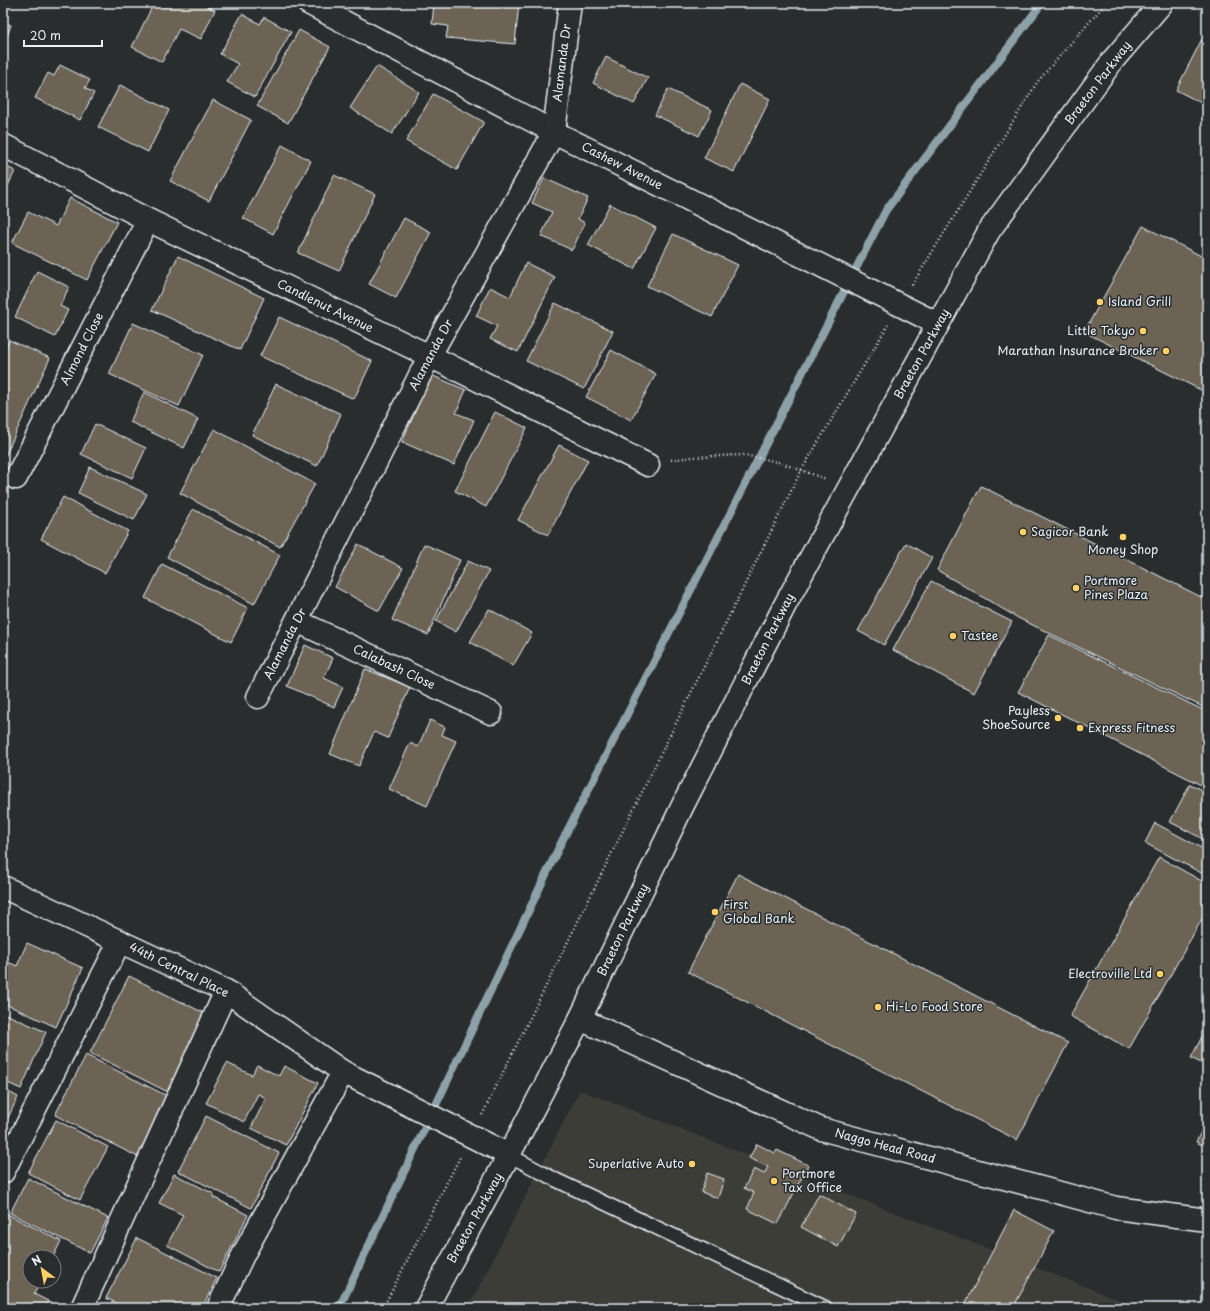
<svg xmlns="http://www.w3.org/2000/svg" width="1210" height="1311" font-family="'Playpen Sans',sans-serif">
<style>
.built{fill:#3e3e39}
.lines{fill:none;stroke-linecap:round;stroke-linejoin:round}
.stream{stroke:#8ca1a8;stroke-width:8}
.building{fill:#6c6454;stroke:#e8f1f8}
.lane-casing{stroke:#e8f1f8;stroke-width:16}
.street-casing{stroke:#e8f1f8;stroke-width:25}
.secondary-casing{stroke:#e8f1f8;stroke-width:25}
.path{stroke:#e8f1f8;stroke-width:2.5;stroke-dasharray:1 3;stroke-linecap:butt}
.lane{stroke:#2a2d2e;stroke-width:13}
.street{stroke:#2a2d2e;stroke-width:22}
.secondary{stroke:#2a2d2e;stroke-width:22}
.poi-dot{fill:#ffd166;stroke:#2a2d2e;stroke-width:1.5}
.labels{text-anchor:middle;stroke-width:3;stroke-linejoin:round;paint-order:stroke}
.street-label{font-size:12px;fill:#e8f1f8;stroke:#2a2d2e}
.poi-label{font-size:12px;fill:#e8f1f8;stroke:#2a2d2e;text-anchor:start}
</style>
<rect width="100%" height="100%" fill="#2a2d2e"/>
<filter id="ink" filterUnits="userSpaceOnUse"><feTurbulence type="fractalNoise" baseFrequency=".025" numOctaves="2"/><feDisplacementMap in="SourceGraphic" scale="8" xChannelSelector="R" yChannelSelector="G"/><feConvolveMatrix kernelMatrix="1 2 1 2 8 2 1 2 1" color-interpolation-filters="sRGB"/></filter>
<g filter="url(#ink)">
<polygon class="built" points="580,1090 1140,1308 468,1308"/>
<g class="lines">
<polyline class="stream" points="339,1308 561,843 886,210 1042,3"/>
</g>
<g class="building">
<polygon points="154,3 200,3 215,10 201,39 179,29 162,62 132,47"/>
<polygon points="434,3 519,3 515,44 446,38 448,26 432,24"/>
<polygon points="242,14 260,24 264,17 291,32 255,97 227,82 238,64 220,54"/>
<polygon points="3,22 11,25 3,48"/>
<polygon points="299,30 330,47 288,123 257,106"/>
<polygon points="1202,39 1207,42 1207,106 1176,90"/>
<polygon points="606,57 648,78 634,104 593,83"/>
<polygon points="60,65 90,80 85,88 94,93 80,120 35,98 48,73 54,76"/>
<polygon points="377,66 419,92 392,134 350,108"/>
<polygon points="740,84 770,99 734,172 704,158"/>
<polygon points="120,85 169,110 148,152 98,127"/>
<polygon points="668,89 712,110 699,136 655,115"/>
<polygon points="433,94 484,122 457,170 406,141"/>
<polygon points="213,100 251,120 209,201 170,181"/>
<polygon points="282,145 311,161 273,234 243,218"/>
<polygon points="3,165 15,171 3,196"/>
<polygon points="334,175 375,194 339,271 298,253"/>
<polygon points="544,178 588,198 578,219 585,223 572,250 541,236 552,212 532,203"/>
<polygon points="70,198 117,222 87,280 12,243 28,212 56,226"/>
<polygon points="610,204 656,228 634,269 588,245"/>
<polygon points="404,218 431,232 396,298 369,284"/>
<polygon points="1143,226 1207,259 1207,393 1084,332"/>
<polygon points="673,234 738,265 712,317 647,286"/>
<polygon points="178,256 264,298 240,350 152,310"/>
<polygon points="526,263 555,277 518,352 490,339 497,326 476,316 490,287 510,297"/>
<polygon points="37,271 69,287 60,306 68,310 55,337 15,317"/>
<polygon points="555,303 613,331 584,389 526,361"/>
<polygon points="279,317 372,361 354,399 260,356"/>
<polygon points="133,323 203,355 179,406 109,374"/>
<polygon points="9,340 50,358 3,461 3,354"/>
<polygon points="611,350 656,374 631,420 586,397"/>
<polygon points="431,375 466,390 456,413 474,420 454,465 402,442"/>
<polygon points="276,384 341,414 317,466 252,435"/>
<polygon points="144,392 198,419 184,448 130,422"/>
<polygon points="495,412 527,428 486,507 455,491"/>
<polygon points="95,424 146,448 132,478 81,454"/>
<polygon points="214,429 315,484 280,547 180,493"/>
<polygon points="559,445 588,460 548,535 518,520"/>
<polygon points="90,467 147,494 134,520 78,493"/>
<polygon points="981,486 1207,600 1207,709 1018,618 937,570"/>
<polygon points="63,497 128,531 105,573 41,539"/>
<polygon points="193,509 280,555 254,604 167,557"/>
<polygon points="906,543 932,558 884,645 858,631"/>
<polygon points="358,544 403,568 379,611 335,587"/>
<polygon points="424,544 460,560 428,635 392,620"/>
<polygon points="468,561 489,571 456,632 436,621"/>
<polygon points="162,564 248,608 231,642 145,598"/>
<polygon points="931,581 1012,622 974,693 893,650"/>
<polygon points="489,609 532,633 513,666 470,642"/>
<polygon points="1049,635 1207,712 1207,788 1018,692"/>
<polygon points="305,645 333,658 324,678 343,687 334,707 287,686"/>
<polygon points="365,669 410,687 388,738 374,732 359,766 330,754"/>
<polygon points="430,720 445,727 442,735 456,741 427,806 389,789 410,743 418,747"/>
<polygon points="1190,784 1207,793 1207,841 1170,822"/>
<polygon points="1155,823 1207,851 1207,876 1145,843"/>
<polygon points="1159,857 1207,884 1207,910 1129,1049 1070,1016"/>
<polygon points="738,874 1068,1043 1017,1140 688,972"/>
<polygon points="27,943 83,968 56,1027 3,1003 3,996 5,991 3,990 3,960 17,966"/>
<polygon points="129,976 210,1016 170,1093 90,1053"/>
<polygon points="3,1013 46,1032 21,1089 3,1081"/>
<polygon points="1207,1027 1207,1066 1191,1058"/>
<polygon points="86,1055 169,1097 138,1157 55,1115"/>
<polygon points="227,1063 252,1075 257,1065 279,1076 284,1066 318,1083 286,1145 251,1128 266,1098 258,1094 244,1122 206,1103"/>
<polygon points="3,1089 18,1097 3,1128"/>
<polygon points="206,1116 279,1153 251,1208 178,1171"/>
<polygon points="56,1120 108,1147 80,1200 28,1173"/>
<polygon points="1204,1126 1207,1127 1207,1147 1196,1142"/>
<polygon points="757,1144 775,1153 777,1150 808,1165 778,1224 747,1209 754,1193 744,1188 754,1169 764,1174 768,1167 749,1158"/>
<polygon points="707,1173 724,1179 718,1198 701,1192"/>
<polygon points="174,1174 214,1194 213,1197 248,1215 219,1272 167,1245 183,1215 159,1203"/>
<polygon points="28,1178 108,1218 90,1253 10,1213"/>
<polygon points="819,1194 856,1214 838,1247 801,1227"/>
<polygon points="1014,1210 1054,1231 1013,1308 963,1308"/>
<polygon points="5,1213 61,1241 53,1257 30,1257 30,1281 41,1281 34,1294 48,1301 45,1308 3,1308 3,1217"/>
<polygon points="137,1238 217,1278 202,1308 126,1308 106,1298"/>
<polygon points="558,1302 573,1308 555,1308"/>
</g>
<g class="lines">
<defs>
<polyline id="lane" points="509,1155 556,1180 826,1308"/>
<g id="street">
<polyline points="308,3 554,132 938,324"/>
<polyline points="3,145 148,220 446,364 648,465"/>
<polyline points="16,478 148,220"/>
<polyline points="297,621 491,713"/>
<polyline points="258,697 429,357 554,132 570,3"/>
<polyline points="3,887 226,991 343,1072 509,1155"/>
<polyline points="3,1172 120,941"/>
<polyline points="82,1308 226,991"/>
<polyline points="218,1308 244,1253 343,1072"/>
</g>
<g id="secondary">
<polyline points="580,1019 821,1129 1116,1208 1207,1220"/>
<polyline points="426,1308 509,1155 580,1019 683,805 786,603 989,231 1113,60 1162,3"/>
</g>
</defs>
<use href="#lane" class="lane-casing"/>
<use href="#street" class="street-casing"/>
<use href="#secondary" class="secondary-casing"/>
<g class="path">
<polyline points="912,285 1038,81 1106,3"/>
<polyline points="671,460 692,457 744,455 778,462 826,479"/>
<polyline points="482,1115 801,471 888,325"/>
<polyline points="383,1308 460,1157"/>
</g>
<use href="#lane" class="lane"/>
<use href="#street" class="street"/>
<use href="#secondary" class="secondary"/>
</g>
</g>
<g class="poi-dot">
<circle cx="1100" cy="302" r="4"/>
<circle cx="1143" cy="331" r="4"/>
<circle cx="1166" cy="351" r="4"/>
<circle cx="1023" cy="532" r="4"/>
<circle cx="1123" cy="537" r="4"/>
<circle cx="1076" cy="588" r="4"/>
<circle cx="953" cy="636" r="4"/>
<circle cx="1058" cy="718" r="4"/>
<circle cx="1080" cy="728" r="4"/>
<circle cx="715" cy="912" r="4"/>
<circle cx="1160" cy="974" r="4"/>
<circle cx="878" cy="1007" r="4"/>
<circle cx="692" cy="1164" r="4"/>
<circle cx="774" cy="1181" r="4"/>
</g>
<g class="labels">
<g class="street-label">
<text transform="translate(562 63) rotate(-83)" y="4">Alamanda Dr</text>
<text transform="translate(1098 83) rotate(-53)" y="4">Braeton Parkway</text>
<text transform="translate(622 166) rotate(27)" y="4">Cashew Avenue</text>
<text transform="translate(325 306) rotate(26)" y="4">Candlenut Avenue</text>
<text transform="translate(82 349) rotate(-63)" y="4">Almond Close</text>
<text transform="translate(922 354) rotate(-61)" y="4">Braeton Parkway</text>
<text transform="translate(431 355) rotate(-62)" y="4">Alamanda Dr</text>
<text transform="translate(768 639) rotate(-63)" y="4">Braeton Parkway</text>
<text transform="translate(285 644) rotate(-63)" y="4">Alamanda Dr</text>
<text transform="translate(394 667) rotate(25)" y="4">Calabash Close</text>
<text transform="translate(623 930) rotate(-64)" y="4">Braeton Parkway</text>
<text transform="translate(179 970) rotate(26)" y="4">44th Central Place</text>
<text transform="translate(885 1146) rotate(15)" y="4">Naggo Head Road</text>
<text transform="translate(475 1218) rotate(-61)" y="4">Braeton Parkway</text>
</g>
<g class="poi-label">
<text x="1108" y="306">Island Grill</text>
<text x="1135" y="335" text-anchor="end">Little Tokyo</text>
<text x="1158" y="355" text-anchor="end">Marathan Insurance Broker</text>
<text x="1031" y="536">Sagicor Bank</text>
<text x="1123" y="554" text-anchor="middle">Money Shop</text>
<text x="1084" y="585">Portmore<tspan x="1084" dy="14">Pines Plaza</tspan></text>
<text x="961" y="640">Tastee</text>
<text x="1050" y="715" text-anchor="end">Payless<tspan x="1050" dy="14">ShoeSource</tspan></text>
<text x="1088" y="732">Express Fitness</text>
<text x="723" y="909">First<tspan x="723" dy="14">Global Bank</tspan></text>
<text x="1152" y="978" text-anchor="end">Electroville Ltd</text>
<text x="886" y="1011">Hi-Lo Food Store</text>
<text x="684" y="1168" text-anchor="end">Superlative Auto</text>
<text x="782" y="1178">Portmore<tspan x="782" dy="14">Tax Office</tspan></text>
</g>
</g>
<rect width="1210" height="1311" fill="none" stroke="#2a2d2e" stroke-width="16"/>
<rect x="8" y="8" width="1194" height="1295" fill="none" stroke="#e8f1f8" stroke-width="1.5" filter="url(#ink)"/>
<g transform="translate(42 1269) rotate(328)"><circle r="19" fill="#2a2d2e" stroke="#767b7f"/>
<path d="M0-3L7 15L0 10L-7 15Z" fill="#ffd166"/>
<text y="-6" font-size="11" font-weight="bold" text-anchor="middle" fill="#e8f1f8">N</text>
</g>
<path d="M24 40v6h78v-6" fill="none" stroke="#e8f1f8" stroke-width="2"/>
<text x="30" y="40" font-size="12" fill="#e8f1f8" stroke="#2a2d2e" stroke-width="3" paint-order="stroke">20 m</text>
</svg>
